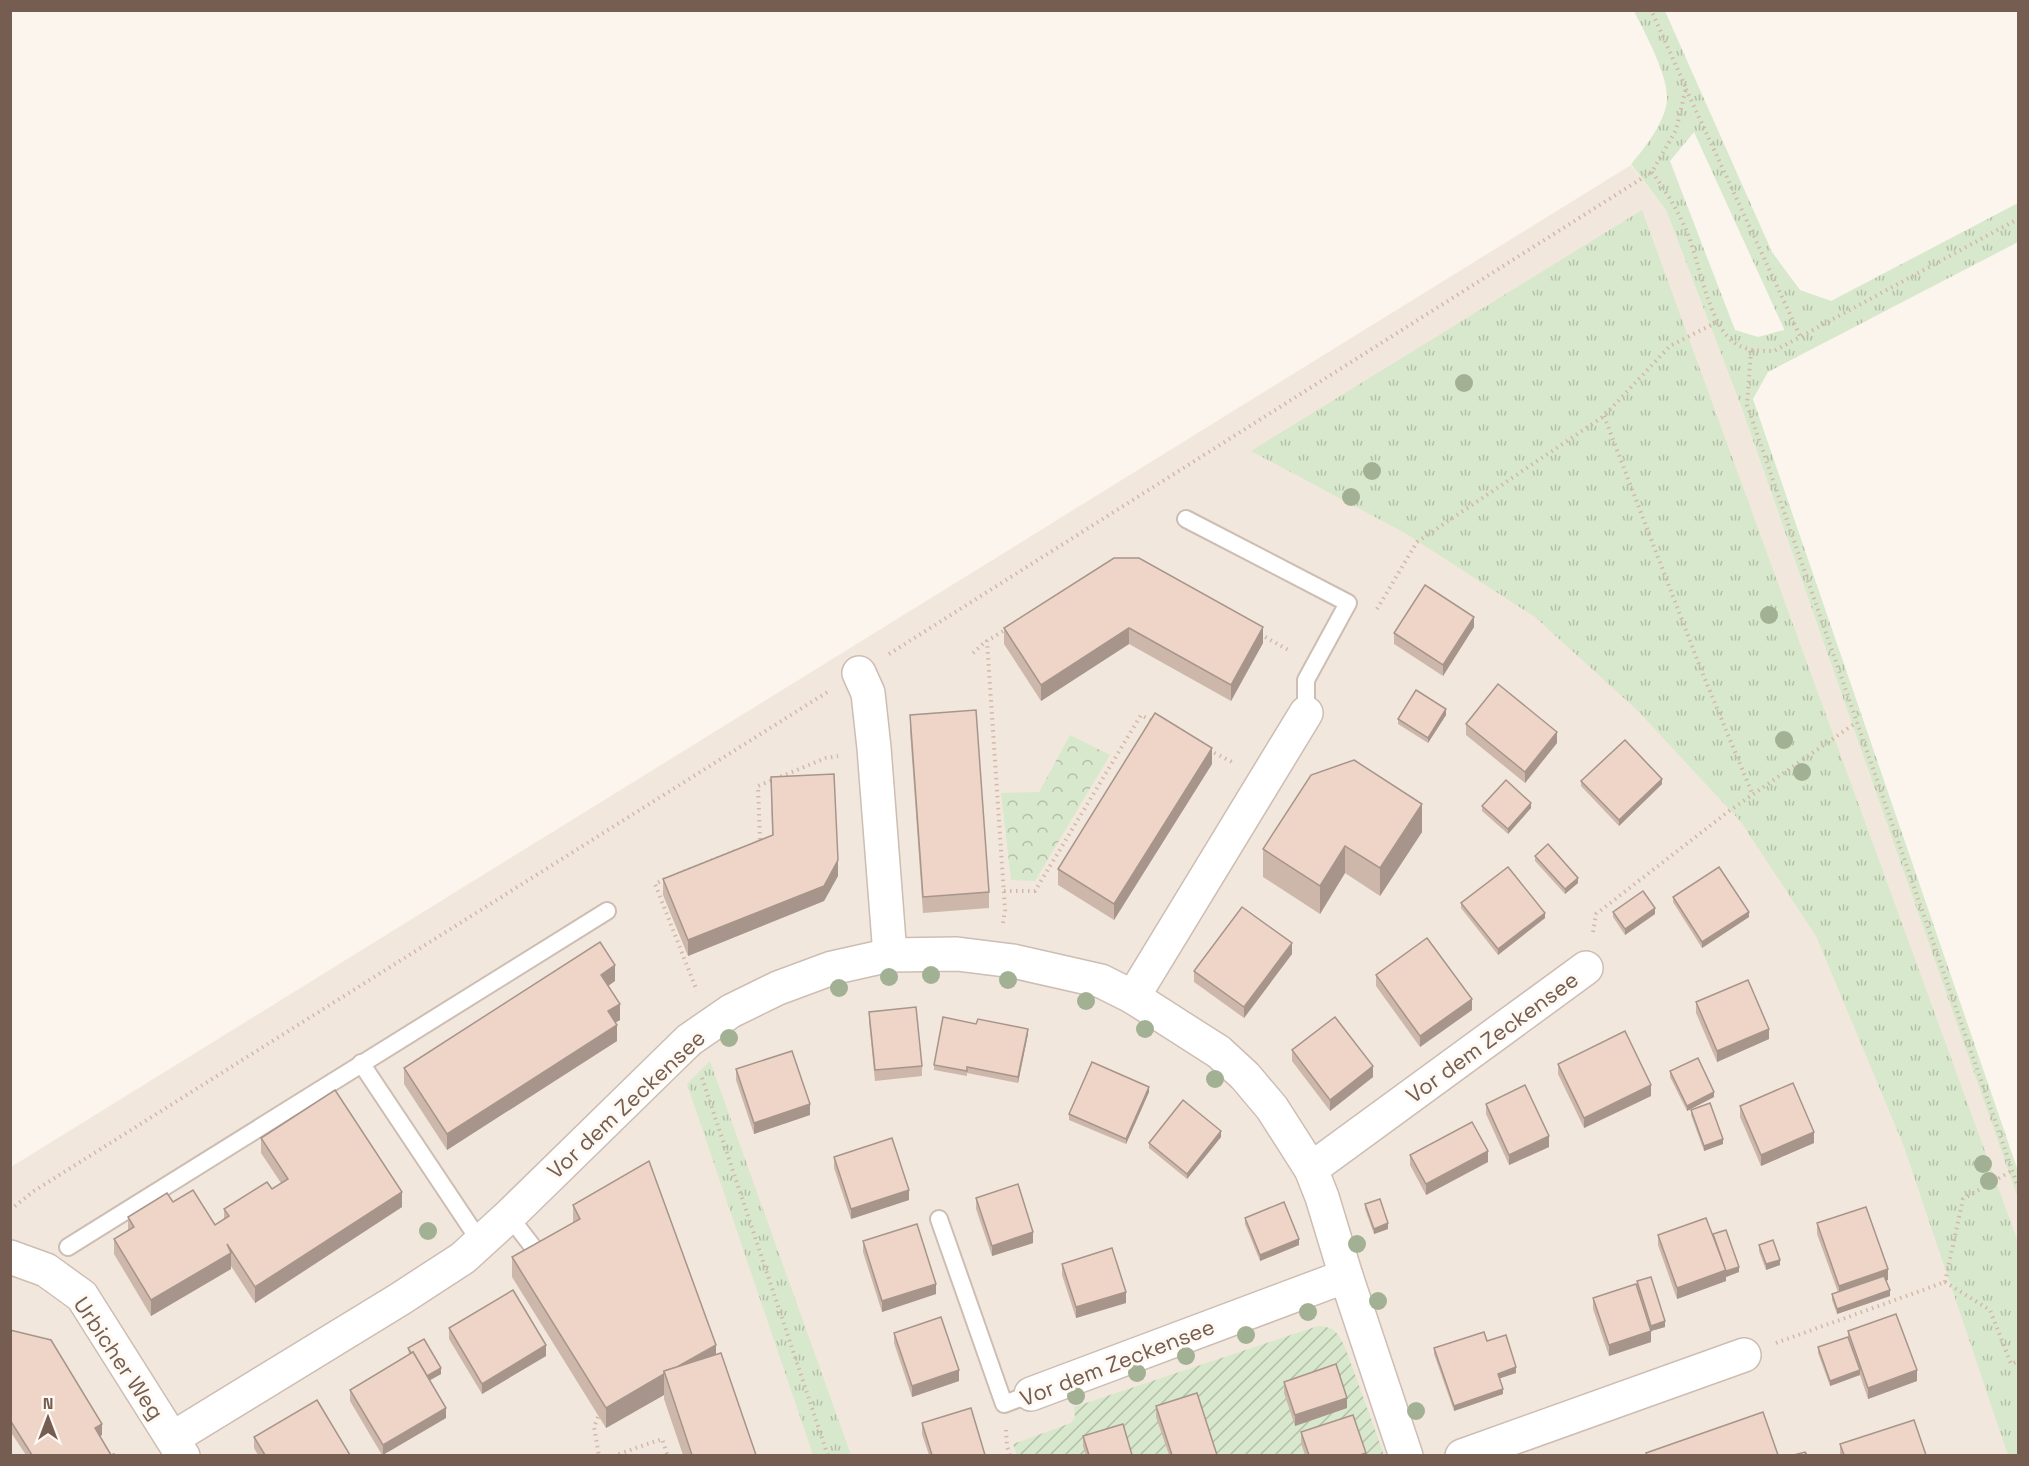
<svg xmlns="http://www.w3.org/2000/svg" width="2029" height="1466" font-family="'Space Grotesk',sans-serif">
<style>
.residential{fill:#f2e7dc}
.grass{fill:url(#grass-tufts);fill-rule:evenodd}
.park{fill:url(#park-crowns)}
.garden{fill:url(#garden-furrows)}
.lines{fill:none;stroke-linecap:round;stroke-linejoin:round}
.service-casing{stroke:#cdbdb3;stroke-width:20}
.minor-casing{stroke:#cdbdb3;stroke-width:36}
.path{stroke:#d3b8a9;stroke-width:4;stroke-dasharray:1.5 4.5;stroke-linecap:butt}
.service{stroke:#fff;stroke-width:16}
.minor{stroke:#fff;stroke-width:33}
.tree{fill:#a2b193}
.wall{fill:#cdb7ab}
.shaded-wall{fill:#a7958b}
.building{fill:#eed5c7;stroke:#a7958b;stroke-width:1.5}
.labels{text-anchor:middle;stroke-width:6;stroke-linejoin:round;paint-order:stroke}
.street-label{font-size:22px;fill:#755d51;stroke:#fef9f3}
</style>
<defs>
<pattern id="grass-tufts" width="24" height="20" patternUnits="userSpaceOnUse" patternTransform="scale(1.5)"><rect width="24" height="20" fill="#d8e8cc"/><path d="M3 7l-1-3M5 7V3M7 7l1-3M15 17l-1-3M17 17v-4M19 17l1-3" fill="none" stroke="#b4bfa8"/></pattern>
<pattern id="park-crowns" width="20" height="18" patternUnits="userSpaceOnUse" patternTransform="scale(1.5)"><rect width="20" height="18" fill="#d8e8cc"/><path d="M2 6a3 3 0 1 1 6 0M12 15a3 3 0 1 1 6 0" fill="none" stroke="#b4bfa8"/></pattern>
<pattern id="garden-furrows" width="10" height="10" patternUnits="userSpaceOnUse" patternTransform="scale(1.5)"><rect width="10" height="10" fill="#d8e8cc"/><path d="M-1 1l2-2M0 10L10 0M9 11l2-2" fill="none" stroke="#b4bfa8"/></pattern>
</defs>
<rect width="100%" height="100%" fill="#fbf5ed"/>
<polygon class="residential" points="1631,165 1666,210 1741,406 2018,1199 2018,1455 11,1456 11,1167"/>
<g class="grass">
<path d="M1634,11H1665L1772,252L1800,290L1831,301L2018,203V242L1768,372L1753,399L2018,1171V1199L1741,406L1666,210L1631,164C1645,148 1666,121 1667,99C1668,75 1645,33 1634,11ZM1694,132L1784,329V330L1758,337L1735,330L1670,161Z"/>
<polygon points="1642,210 2018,1242 2018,1455 2008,1455 1903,1144 1816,936 1741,822 1638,711 1535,617 1405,533 1251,451"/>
<polygon points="710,1061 851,1455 813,1455 687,1084"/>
</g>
<polygon class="park" points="1070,735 1110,755 1035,881 1011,880 1001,793 1039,792"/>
<path class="garden" d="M1318,1326C1335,1327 1338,1333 1345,1347L1384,1455L1017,1456L1013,1444L1071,1423L1075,1417L1074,1407Z"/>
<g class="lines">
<defs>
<g id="service">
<polyline points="1186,519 1348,603 1306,680 1306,713"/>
<polyline points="361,1063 481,1243"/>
<polyline points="509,1216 543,1260"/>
<polyline points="939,1219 1004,1404 1031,1394"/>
<polyline points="68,1247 607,911"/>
</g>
<g id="minor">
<polyline points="859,673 868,693 874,748 890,955"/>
<polyline points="1133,997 1306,713"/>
<polyline points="1311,1169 1586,968"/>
<polyline points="10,1257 46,1270 82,1296 183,1456"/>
<polyline points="1031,1394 1346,1276"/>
<polyline points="173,1438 400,1299 463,1258 509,1216 689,1040 731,1011 778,988 832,968 890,955 957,954 1013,961 1101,981 1133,997 1219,1052 1245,1076 1272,1108 1311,1169 1322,1197 1346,1276 1406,1456"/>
<polyline points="1462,1456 1744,1355"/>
</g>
</defs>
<use href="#service" class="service-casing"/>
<use href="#minor" class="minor-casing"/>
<g class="path">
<polyline points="1686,89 1800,336"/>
<path d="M1652,172C1666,191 1678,211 1687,232C1699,261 1708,319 1730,339C1742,351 1758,351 1774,351L2018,219"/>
<polyline points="1751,351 1747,405 2018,1187"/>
<polyline points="1604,416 1700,667 1752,793"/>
<polyline points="1377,609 1417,542 1604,416 1670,346 1717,322"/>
<polyline points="1260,634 1290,651"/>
<polyline points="973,653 986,641"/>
<polyline points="889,654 1652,172 1676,130 1686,88 1651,10"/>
<polyline points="1209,750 1234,763"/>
<polyline points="756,843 760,841 758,786 826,758 838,756"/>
<polyline points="678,874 738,850"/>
<polyline points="665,879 655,884 697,991"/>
<polyline points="1004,891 1035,891 1141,715 1154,722"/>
<polyline points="1003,923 1005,910 987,641 1008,628"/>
<polyline points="1593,932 1596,914 1729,811 1857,722"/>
<polyline points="702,1078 828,1456"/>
<polyline points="10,1210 34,1191 829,691"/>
<polyline points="1945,1282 1963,1199 2013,1170"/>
<polyline points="1945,1282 1990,1310 2011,1364 2018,1361"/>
<polyline points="1776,1343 1945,1282"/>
<polyline points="598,1417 594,1427 599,1456"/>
<polyline points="1006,1430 1007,1446 1010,1456"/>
<polyline points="613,1456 662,1439 668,1456"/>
</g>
<use href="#service" class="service"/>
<use href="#minor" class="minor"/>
</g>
<g class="tree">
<circle cx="1464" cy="383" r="9"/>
<circle cx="1372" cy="471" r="9"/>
<circle cx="1351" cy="497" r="9"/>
<circle cx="1769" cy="615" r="9"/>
<circle cx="1784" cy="740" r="9"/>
<circle cx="1802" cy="772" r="9"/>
<circle cx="931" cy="975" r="9"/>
<circle cx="889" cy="977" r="9"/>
<circle cx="1008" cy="980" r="9"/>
<circle cx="839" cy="988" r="9"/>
<circle cx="1086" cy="1001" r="9"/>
<circle cx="1145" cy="1029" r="9"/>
<circle cx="729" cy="1038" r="9"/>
<circle cx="1215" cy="1079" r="9"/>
<circle cx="1983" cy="1164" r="9"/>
<circle cx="1989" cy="1181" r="9"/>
<circle cx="428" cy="1231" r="9"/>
<circle cx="1357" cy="1244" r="9"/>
<circle cx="1378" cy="1301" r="9"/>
<circle cx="1308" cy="1312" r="9"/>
<circle cx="1246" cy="1335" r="9"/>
<circle cx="1186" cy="1356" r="9"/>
<circle cx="1137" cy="1373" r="9"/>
<circle cx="1076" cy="1396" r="9"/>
<circle cx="1416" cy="1411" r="9"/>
</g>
<g class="wall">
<polygon points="1114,558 1263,643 1231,701 1129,644 1041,701 1004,644 1004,628"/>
<polygon points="1474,627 1443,676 1394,644 1394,633"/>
<polygon points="910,715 989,892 989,908 923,913 910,731"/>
<polygon points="1446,715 1428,743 1398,724 1398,719"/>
<polygon points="1466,724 1557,743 1525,783 1466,735"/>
<polygon points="1212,764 1114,920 1058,885 1058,869"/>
<polygon points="771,777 838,876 824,901 688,956 663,895 663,879 772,836"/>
<polygon points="1581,781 1662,784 1619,826 1581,786"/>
<polygon points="1482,806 1531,808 1508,834 1482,811"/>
<polygon points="1422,832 1380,896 1345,873 1320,914 1263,877 1263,849"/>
<polygon points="1535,856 1578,883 1565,894 1535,861"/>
<polygon points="1673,897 1749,917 1702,948 1673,902"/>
<polygon points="1461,903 1545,918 1498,955 1461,908"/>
<polygon points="1613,912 1655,914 1625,935 1613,917"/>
<polygon points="1292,954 1244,1018 1194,982 1194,971"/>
<polygon points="1376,975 1472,1010 1420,1047 1376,986"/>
<polygon points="615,981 608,986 620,1020 616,1022 617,1041 447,1150 404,1084 404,1068"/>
<polygon points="1696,1002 1769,1039 1717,1062 1696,1013"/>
<polygon points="869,1012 922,1066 922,1076 875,1081 869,1022"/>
<polygon points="1028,1034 1018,1083 967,1073 967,1076 934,1070 934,1065"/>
<polygon points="1292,1050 1373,1077 1330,1111 1292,1061"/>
<polygon points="1558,1064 1651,1096 1584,1128 1558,1074"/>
<polygon points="736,1069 810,1115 754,1134 736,1080"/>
<polygon points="1670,1071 1714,1097 1687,1111 1670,1077"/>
<polygon points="1149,1092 1126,1144 1069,1120 1069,1114"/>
<polygon points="1486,1104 1549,1147 1509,1165 1486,1114"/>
<polygon points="1740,1106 1814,1143 1761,1166 1740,1117"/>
<polygon points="1691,1110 1723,1144 1704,1151 1691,1115"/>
<polygon points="1221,1137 1187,1179 1149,1148 1149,1143"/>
<polygon points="261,1138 402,1207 255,1303 231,1266 231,1269 151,1316 114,1254 114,1239 128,1230 128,1217 173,1202 215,1225 224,1219 224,1209 272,1189 281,1183 261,1153"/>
<polygon points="1410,1155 1488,1162 1426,1195 1410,1165"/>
<polygon points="834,1157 909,1200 851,1219 834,1168"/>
<polygon points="976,1198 1033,1243 992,1256 976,1209"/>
<polygon points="1365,1204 1388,1229 1374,1234 1365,1209"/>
<polygon points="573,1205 716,1355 756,1455 683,1455 664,1399 664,1395 606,1428 512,1277 512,1257 573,1223"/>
<polygon points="1245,1218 1299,1245 1260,1261 1245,1224"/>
<polygon points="1817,1223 1888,1280 1886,1280 1890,1296 1837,1314 1832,1300 1832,1294 1838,1292 1817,1234"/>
<polygon points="1713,1234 1739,1272 1726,1277 1726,1281 1677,1299 1658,1245 1658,1235"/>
<polygon points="863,1241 936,1294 882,1312 863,1252"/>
<polygon points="1759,1245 1780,1265 1766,1270 1759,1251"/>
<polygon points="1062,1264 1126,1303 1076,1318 1062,1275"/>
<polygon points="1637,1281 1665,1327 1651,1331 1651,1342 1609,1356 1593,1309 1593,1298 1637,1287"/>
<polygon points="449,1328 546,1356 482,1394 449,1339"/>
<polygon points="10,1330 102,1435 100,1436 111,1455 114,1455 26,1455 10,1431"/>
<polygon points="1848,1331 1917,1381 1868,1399 1860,1375 1830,1386 1818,1353 1818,1347 1848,1337"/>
<polygon points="894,1333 959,1381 912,1397 894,1343"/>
<polygon points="1487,1341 1516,1373 1500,1378 1503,1394 1454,1411 1434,1354 1434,1348"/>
<polygon points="408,1348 441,1374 430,1380 446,1418 382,1455 350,1401 350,1390 409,1355"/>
<polygon points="1284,1382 1347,1408 1295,1426 1284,1393"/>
<polygon points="1156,1406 1217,1455 1169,1455 1156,1417"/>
<polygon points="922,1423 985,1455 929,1455 922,1434"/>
<polygon points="1301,1432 1366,1455 1305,1455 1301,1443"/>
<polygon points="1083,1436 1132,1455 1086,1455 1083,1446"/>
<polygon points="254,1437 350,1455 258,1455 254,1448"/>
<polygon points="1840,1444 1926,1455 1840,1455"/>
</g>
<g class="shaded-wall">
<polygon points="1474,617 1474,627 1443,676 1443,665"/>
<polygon points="1263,627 1263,643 1231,701 1231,685"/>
<polygon points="1129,628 1129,644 1041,701 1041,685"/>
<polygon points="1446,709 1446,715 1428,743 1428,738"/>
<polygon points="1557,732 1557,743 1525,783 1525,772"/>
<polygon points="1212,748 1212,764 1114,920 1114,904"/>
<polygon points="1662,779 1662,784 1619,826 1619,820"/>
<polygon points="1531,803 1531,808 1508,834 1508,829"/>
<polygon points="1422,804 1422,832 1380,896 1380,868"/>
<polygon points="1345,846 1345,873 1320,914 1320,886"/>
<polygon points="838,860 838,876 824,901 688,956 688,940"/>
<polygon points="1578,878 1578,883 1565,894 1565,889"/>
<polygon points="1655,908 1655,914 1625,935 1625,929"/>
<polygon points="1749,912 1749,917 1702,948 1702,942"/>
<polygon points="1545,913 1545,918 1498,955 1498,949"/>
<polygon points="1292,943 1292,954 1244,1018 1244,1007"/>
<polygon points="615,965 615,981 601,991 601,975"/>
<polygon points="1472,999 1472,1010 1420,1047 1420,1036"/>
<polygon points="620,1004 620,1020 608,1027 608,1011"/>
<polygon points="617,1025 617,1041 447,1150 447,1134"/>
<polygon points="1028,1029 1028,1034 1018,1083 1018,1077"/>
<polygon points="1769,1029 1769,1039 1717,1062 1717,1051"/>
<polygon points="1373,1066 1373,1077 1330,1111 1330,1100"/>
<polygon points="1651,1085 1651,1096 1584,1128 1584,1118"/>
<polygon points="1149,1087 1149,1092 1126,1144 1126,1139"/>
<polygon points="1714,1092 1714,1097 1687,1111 1687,1106"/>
<polygon points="810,1104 810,1115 754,1134 754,1123"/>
<polygon points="1221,1131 1221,1137 1187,1179 1187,1174"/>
<polygon points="1814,1132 1814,1143 1761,1166 1761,1155"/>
<polygon points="1549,1136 1549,1147 1509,1165 1509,1155"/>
<polygon points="1723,1139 1723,1144 1704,1151 1704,1146"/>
<polygon points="1488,1151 1488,1162 1426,1195 1426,1184"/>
<polygon points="909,1190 909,1200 851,1219 851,1209"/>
<polygon points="402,1192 402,1207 255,1303 255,1287"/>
<polygon points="1388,1223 1388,1229 1374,1234 1374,1229"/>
<polygon points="1033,1232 1033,1243 992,1256 992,1246"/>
<polygon points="1299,1239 1299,1245 1260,1261 1260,1255"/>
<polygon points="231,1253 231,1269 151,1316 151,1300"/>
<polygon points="1780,1260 1780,1265 1766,1270 1766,1264"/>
<polygon points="1739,1267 1739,1272 1726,1277 1726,1281 1677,1299 1677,1288 1726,1270"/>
<polygon points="1888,1269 1888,1280 1839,1297 1839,1286"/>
<polygon points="936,1284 936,1294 882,1312 882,1301"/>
<polygon points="1890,1290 1890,1296 1837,1314 1837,1309"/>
<polygon points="1126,1292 1126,1303 1076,1318 1076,1307"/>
<polygon points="1665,1321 1665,1327 1651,1331 1651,1342 1609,1356 1609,1345 1651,1331 1651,1326"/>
<polygon points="546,1345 546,1356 482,1394 482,1384"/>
<polygon points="716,1345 716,1365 665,1374"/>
<polygon points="1516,1367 1516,1373 1498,1379 1498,1374"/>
<polygon points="441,1368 441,1374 425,1383 425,1377"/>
<polygon points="959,1370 959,1381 912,1397 912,1386"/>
<polygon points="1860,1370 1860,1375 1830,1386 1830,1381"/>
<polygon points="1917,1370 1917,1381 1868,1399 1868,1388"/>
<polygon points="664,1374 664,1395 606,1428 606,1408"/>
<polygon points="1503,1389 1503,1394 1454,1411 1454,1406"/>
<polygon points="1347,1398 1347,1408 1295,1426 1295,1415"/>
<polygon points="446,1408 446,1418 383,1455 383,1445"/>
<polygon points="102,1424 102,1435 95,1439 95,1428"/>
</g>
<g class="building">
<polygon points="1114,558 1139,558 1263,627 1231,685 1129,628 1041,685 1004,628"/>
<polygon points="1425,585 1474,617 1443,665 1394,633"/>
<polygon points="1498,684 1557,732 1525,772 1466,724"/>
<polygon points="1416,690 1446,709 1428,738 1398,719"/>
<polygon points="976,710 989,892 923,897 910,715"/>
<polygon points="1155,713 1212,748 1114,904 1058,869"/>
<polygon points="1625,740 1662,779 1619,820 1581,781"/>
<polygon points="1354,760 1422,804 1380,868 1345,846 1320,886 1263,849 1311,775"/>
<polygon points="834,774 838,860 824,886 688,940 663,879 773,835 771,777"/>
<polygon points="1506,780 1531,803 1508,829 1482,806"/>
<polygon points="1548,844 1578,878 1565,889 1535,856"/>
<polygon points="1508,867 1545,913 1498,949 1461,903"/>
<polygon points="1719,867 1749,912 1702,942 1673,897"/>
<polygon points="1643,891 1655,908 1625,929 1613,912"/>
<polygon points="1242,907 1292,943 1244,1007 1194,971"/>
<polygon points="1427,938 1472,999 1420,1036 1376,975"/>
<polygon points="600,942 615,965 601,975 620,1004 608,1011 617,1025 447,1134 404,1068"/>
<polygon points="1748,980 1769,1029 1717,1051 1696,1002"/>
<polygon points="916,1007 922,1066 875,1070 869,1012"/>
<polygon points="943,1017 976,1024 978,1019 1028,1029 1018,1077 967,1067 967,1071 934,1065"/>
<polygon points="1335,1017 1373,1066 1330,1100 1292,1050"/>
<polygon points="1625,1031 1651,1085 1584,1118 1558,1064"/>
<polygon points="792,1051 810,1104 754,1123 736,1069"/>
<polygon points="1698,1058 1714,1092 1687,1106 1670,1071"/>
<polygon points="1092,1062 1149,1087 1126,1139 1069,1114"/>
<polygon points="1793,1083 1814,1132 1761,1155 1740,1106"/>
<polygon points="1525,1085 1549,1136 1509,1155 1486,1104"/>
<polygon points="335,1090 402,1192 255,1287 227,1244 231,1253 151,1300 114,1239 134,1227 128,1217 167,1193 173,1202 193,1190 215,1225 229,1216 224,1209 267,1182 272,1189 288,1179 261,1138"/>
<polygon points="1183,1100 1221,1131 1187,1174 1149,1143"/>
<polygon points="1710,1103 1723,1139 1704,1146 1691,1110"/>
<polygon points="1472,1122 1488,1151 1426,1184 1410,1155"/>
<polygon points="892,1138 909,1190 851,1209 834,1157"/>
<polygon points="649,1161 716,1345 677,1367 664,1371 664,1374 606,1408 512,1257 580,1219 573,1205"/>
<polygon points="1018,1184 1033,1232 992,1246 976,1198"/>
<polygon points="1380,1199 1388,1223 1374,1229 1365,1204"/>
<polygon points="1284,1202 1299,1239 1260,1255 1245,1218"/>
<polygon points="1866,1207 1888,1269 1839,1286 1817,1223"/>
<polygon points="1706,1218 1726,1270 1677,1288 1658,1235"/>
<polygon points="917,1224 936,1284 882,1301 863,1241"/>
<polygon points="1726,1230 1739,1267 1726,1271 1713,1234"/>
<polygon points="1773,1240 1780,1260 1766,1264 1759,1245"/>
<polygon points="1112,1248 1126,1292 1076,1307 1062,1264"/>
<polygon points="1884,1276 1890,1290 1837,1309 1832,1294"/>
<polygon points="1651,1277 1665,1321 1651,1326 1637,1281"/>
<polygon points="1636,1284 1651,1331 1609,1345 1593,1298"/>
<polygon points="513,1290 546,1345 482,1384 449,1328"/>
<polygon points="1896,1314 1917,1370 1868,1388 1848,1331"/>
<polygon points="941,1317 959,1370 912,1386 894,1333"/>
<polygon points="10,1330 51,1340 102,1424 95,1428 111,1455 114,1454 114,1455 32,1455 10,1420"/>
<polygon points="1484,1332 1487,1341 1506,1335 1516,1367 1498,1374 1503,1389 1454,1406 1434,1348"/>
<polygon points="1848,1337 1860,1370 1830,1381 1818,1347"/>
<polygon points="424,1339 441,1368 427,1376 413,1352 411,1353 408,1348"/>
<polygon points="413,1352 446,1408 383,1445 350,1390"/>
<polygon points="721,1353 756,1455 692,1455 664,1371"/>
<polygon points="1336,1364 1347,1398 1295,1415 1284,1382"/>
<polygon points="1197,1393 1217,1455 1172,1455 1156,1406"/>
<polygon points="317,1400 350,1455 265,1455 254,1437"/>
<polygon points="971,1408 985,1455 932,1455 922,1423"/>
<polygon points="1763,1412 1778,1455 1647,1455 1646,1453"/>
<polygon points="1353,1415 1366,1453 1360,1455 1309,1455 1301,1432"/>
<polygon points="1914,1420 1926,1455 1844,1455 1840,1444"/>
<polygon points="1123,1424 1132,1455 1089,1455 1083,1436"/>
<polygon points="1805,1452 1807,1455 1794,1455"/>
</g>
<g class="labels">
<g class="street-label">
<text transform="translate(1492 1037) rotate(-36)" y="8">Vor dem Zeckensee</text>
<text transform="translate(626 1104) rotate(-43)" y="8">Vor dem Zeckensee</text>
<text transform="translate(119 1358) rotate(56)" y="8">Urbicher Weg</text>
<text transform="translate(1117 1362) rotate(-21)" y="8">Vor dem Zeckensee</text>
</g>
</g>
<rect width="2029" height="1466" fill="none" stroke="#755d51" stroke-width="24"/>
<g transform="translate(48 1418)" stroke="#fef9f3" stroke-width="4.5" paint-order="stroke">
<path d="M0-4.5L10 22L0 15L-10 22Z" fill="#755d51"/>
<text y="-9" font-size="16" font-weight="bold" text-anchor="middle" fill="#755d51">N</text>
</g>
</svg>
